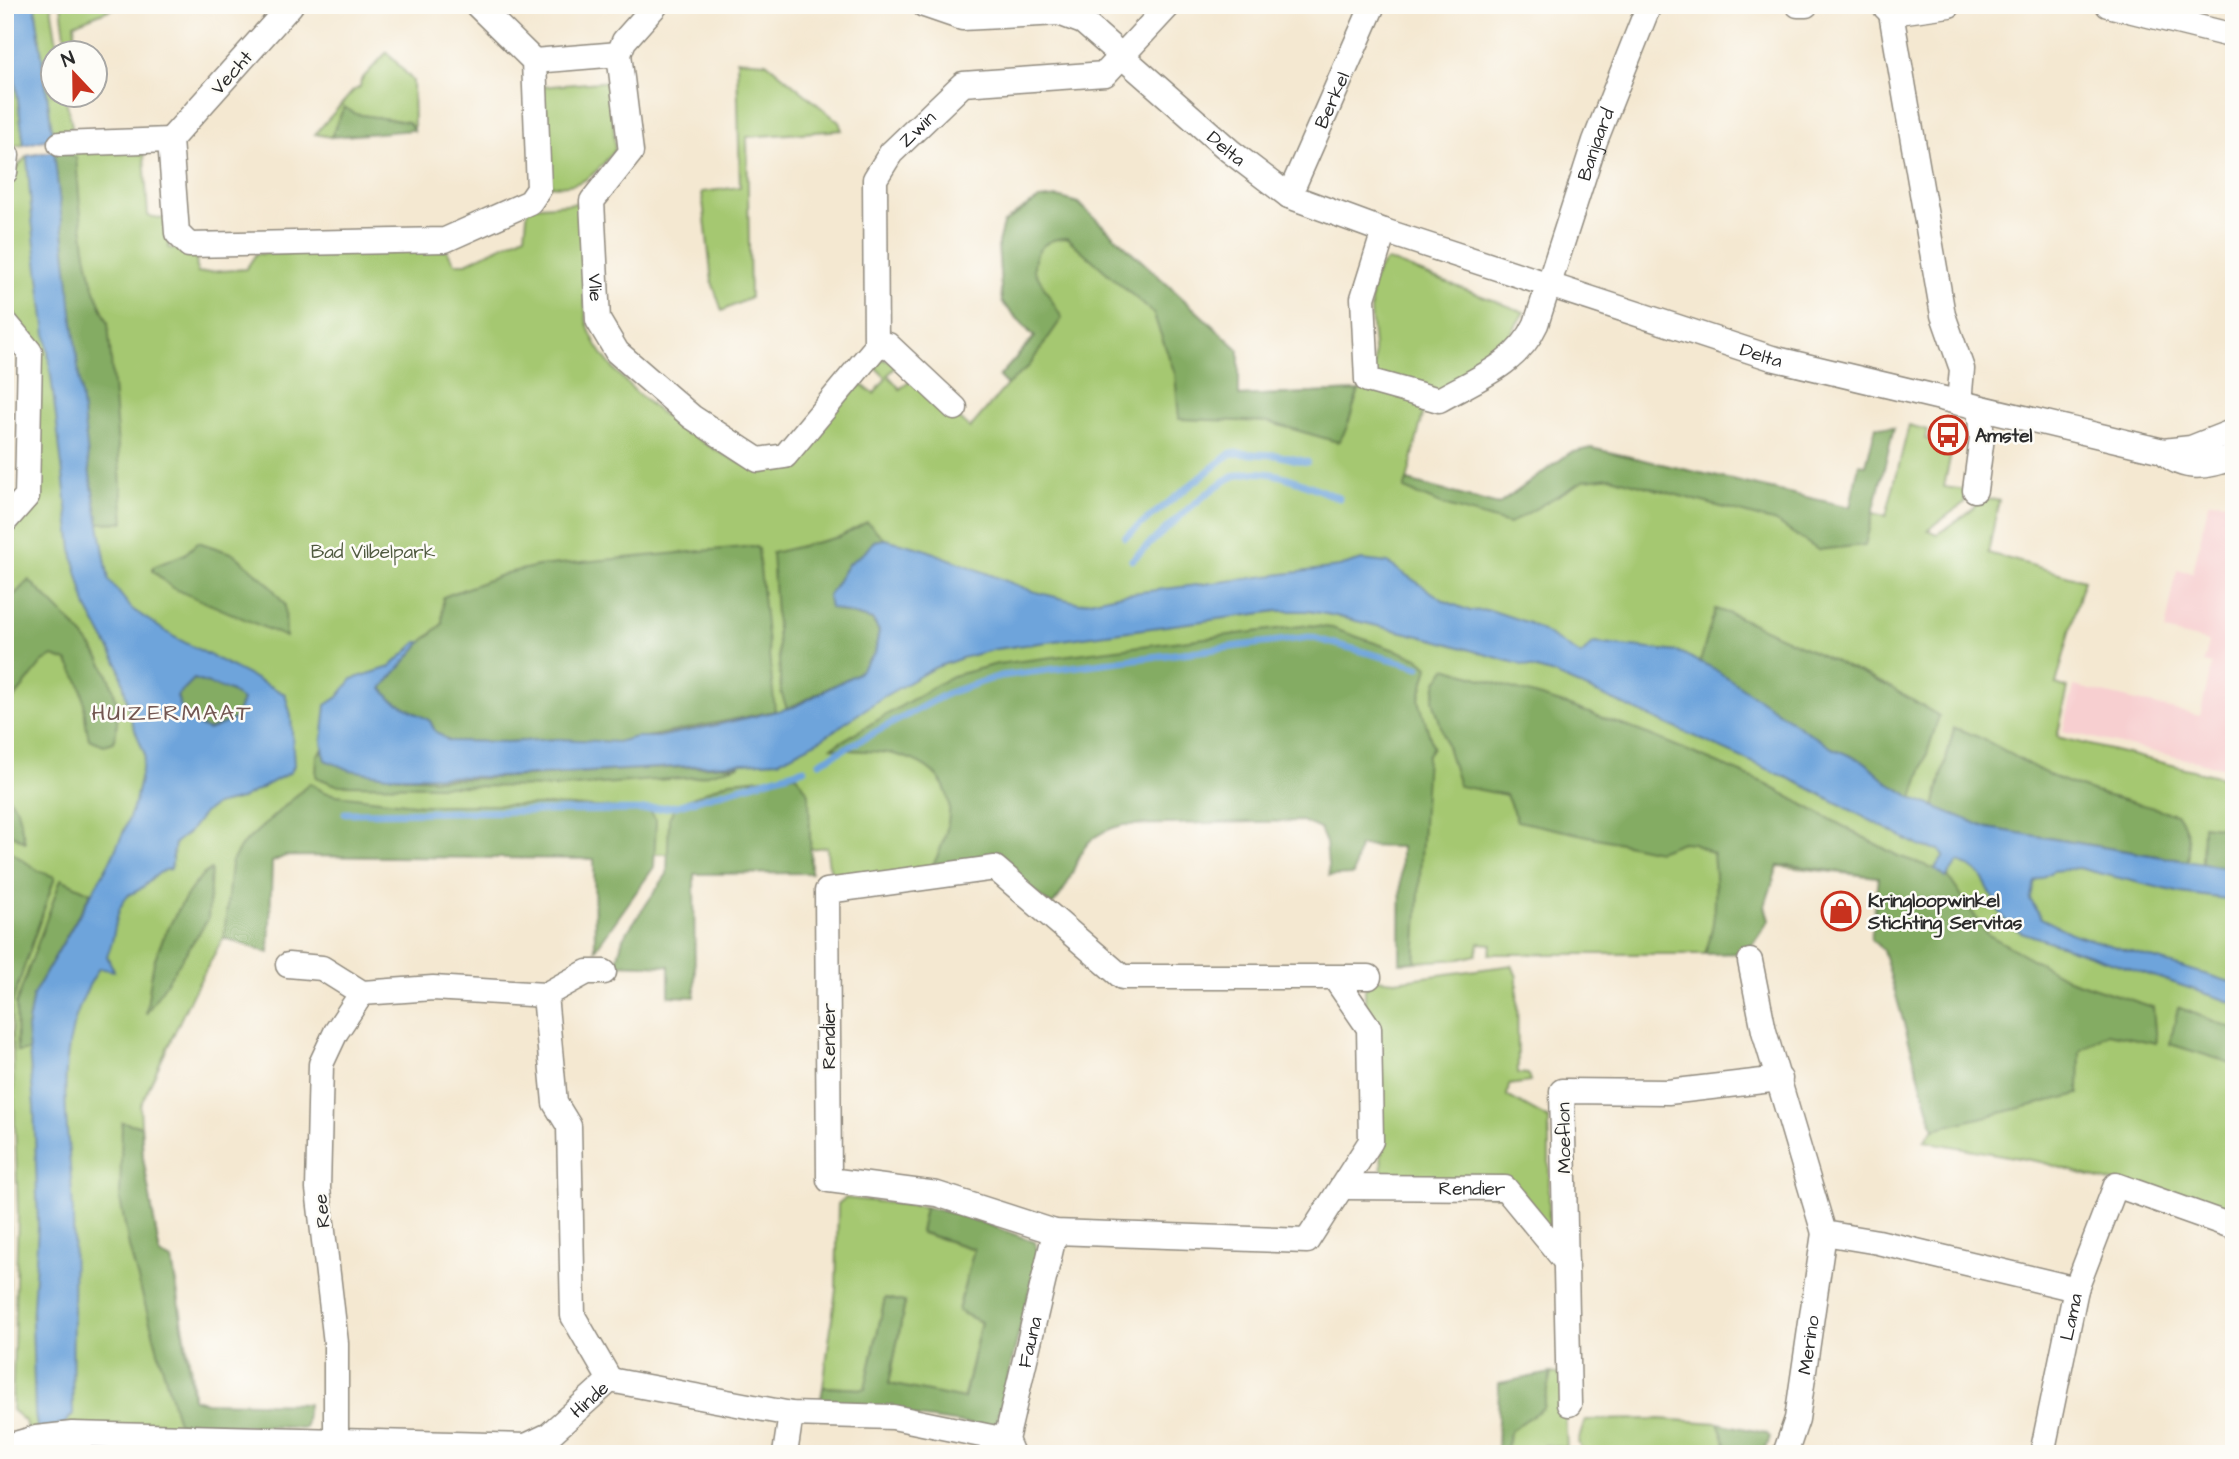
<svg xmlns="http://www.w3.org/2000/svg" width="2239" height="1459" font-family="'Architects Daughter',sans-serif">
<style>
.built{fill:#f7cfd0}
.green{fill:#a5c871;stroke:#687a4e;stroke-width:2}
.forest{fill:#84ac63;stroke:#586c47;stroke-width:2}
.water{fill:#6ea4db;stroke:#4c6883;stroke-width:2;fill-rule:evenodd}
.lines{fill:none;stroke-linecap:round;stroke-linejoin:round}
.stream{stroke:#6ea4db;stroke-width:7}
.minor-casing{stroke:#908a7e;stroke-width:27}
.minor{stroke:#fff;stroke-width:24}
.labels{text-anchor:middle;stroke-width:5;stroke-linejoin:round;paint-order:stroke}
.street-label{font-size:19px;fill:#2b2b2b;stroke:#fdfcf7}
.poi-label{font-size:19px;font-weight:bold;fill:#2b2b2b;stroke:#fdfcf7;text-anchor:start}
.park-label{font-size:19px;fill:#505a40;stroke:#fdfcf7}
.quarter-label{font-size:23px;letter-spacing:2px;fill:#735752;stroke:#fdfcf7}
</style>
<rect width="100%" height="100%" fill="#fdfcf7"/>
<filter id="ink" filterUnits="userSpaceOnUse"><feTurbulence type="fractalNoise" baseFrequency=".0143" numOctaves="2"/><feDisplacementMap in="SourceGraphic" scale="14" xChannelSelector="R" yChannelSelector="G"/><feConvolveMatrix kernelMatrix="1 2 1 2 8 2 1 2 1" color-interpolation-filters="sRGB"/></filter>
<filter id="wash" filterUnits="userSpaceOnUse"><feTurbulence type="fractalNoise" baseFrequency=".00686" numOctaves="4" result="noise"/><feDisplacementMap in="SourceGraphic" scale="28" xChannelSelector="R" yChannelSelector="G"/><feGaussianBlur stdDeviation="1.57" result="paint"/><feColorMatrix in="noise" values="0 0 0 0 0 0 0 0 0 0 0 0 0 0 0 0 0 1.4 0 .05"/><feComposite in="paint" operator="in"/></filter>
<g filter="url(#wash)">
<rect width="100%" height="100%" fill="#f4e8d1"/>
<polygon class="built" points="2209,501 2234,502 2234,770 2063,731 2074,686 2200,716 2212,665 2204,663 2209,642 2165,631 2177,570 2193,572"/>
<g class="green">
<polygon points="5,5 24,145 12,146 5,132"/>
<polygon points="35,5 51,5 58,52 52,52 52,94 65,95 72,126 70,135 53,138"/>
<polygon points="61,5 121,5 74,24 77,52 67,52"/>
<polygon points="387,52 413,81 414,130 408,122 337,124 331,137 315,134 353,91 360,87 361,80"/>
<polygon points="737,60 766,62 839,122 842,130 747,137 750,298 722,311 712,282 702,192 740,187"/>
<path d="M611,81L615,150C592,177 584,189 545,185L540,87Z"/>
<path d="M136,148L144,155L148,216L167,219L169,248L196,253L197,273L246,269L256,254L446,249L455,263H466L525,235L528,207L579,203C581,232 583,260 585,289C585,301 584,315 588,326C606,384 709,454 765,473L861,384L874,394L886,378L875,367L882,359L898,364L888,375L900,389L912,378L970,428L1007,385L999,377L1034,337L1002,302L998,243L1003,224C1029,201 1044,193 1078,203L1239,350V396L1359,391C1364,384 1373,375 1374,367C1378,340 1357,279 1388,260L1524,312L1509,337L1423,413L1407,481L1498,505L1570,453L1591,448L1886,516L1909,425L1927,430L1925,439L1953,444L1944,487L1967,490L1964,503L1928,530L1938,534L1972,510L1979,499L1999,500L1988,553L2084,580L2056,684L2068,688L2057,737L2234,780V1218L2041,1162L1924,1141L1934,1129L1878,877L1778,866L1736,941L1710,942L1705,954H1489L1492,944L1479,943L1476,955L1460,959L1415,962L1424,791L946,842L929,873L844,880C827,872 828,864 827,847L727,857L558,849L271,850L191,997L140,1106L143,1158L160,1255L172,1260L191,1370L196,1436L300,1440L302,1454H33L25,1421L12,1410L18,1213L11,1008L5,1006V544L31,502L15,318L5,308V180L27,156L54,151Z"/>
<polygon points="1512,965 1517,977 1518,1073 1528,1074 1530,1082 1509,1085 1507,1096 1549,1119 1549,1229 1513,1198 1382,1179 1378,1031 1365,1010 1365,989 1376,979 1395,981"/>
<polygon points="845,1198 925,1207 922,1233 974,1249 958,1311 981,1322 963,1400 889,1384 905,1303 885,1298 865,1389 823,1387 836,1289 838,1204"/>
<polygon points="1551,1373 1563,1375 1567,1448 1545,1445 1533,1454 1505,1454 1510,1431 1543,1408"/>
<polygon points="1659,1419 1718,1423 1730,1454 1583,1454 1578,1442 1585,1420"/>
</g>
<g class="forest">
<polygon points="344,107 356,114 408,122 414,130 331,137"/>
<path d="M61,150L76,157C81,214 82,271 108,322L124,522L99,523L90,475L54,151Z"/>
<path d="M1058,197L1078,203L1239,350V396L1359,391C1352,407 1349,430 1338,442L1268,422L1179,419L1175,374L1153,313L1067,238C1047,238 1033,249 1034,270L1062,318L1028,367L1007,385L999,377L1035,337L1002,302L998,243L1003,224L1039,199Z"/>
<polygon points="1876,426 1894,428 1865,545 1818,550 1776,522 1611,477 1585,480 1509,524 1443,505 1404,489 1407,481 1498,505 1570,453 1591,448 1850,507 1859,464 1866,465"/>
<polygon points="867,522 885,539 874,541 865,552 848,564 828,597 835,610 872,620 879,631 875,653 858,673 787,709 781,692 772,553 839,537"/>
<polygon points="198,542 234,554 269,584 285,605 286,637 172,588 153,571 153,567 185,554"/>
<polygon points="755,546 758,549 775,711 617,743 558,739 508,742 449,741 435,731 430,721 391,699 382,688 422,642 442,624 443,597 507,573 538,566"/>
<path d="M29,580C73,625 132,671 114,742L104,745L89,739C80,703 91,696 67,661L53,656L42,663L5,710L10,599Z"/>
<polygon points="1715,609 1734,615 1888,686 1939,716 1913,798 1886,781 1865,762 1832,748 1700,662"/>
<path d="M1309,625L1332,628L1418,658L1428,667L1419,700L1433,747L1427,756L1415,962L1400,963L1401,847L1359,846L1353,875L1329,876L1326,843L1320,829L1302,821L1123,825C1066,839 1085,872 1051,906L1000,861L929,873C956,823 965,772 897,755C876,749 853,753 832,747L952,676L997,664Z"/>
<path d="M1446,668L1567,705L1650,735L1762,782L1898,856L1945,872L1987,934L2068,979L2153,1007L2156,1043L2108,1033L2080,1051L2079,1094L1934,1129L1883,950L1871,939L1878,877L1791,865L1778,866L1765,906L1769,920L1751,947V953L1705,954C1717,922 1717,887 1713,854L1693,843L1682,842L1658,851L1517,821L1506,795L1459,786L1433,700L1437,682Z"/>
<path d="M194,679L230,691L243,700L235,719L209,730C190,723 182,716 177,696Z"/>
<path d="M1954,728C1990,738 2021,763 2056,778C2094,794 2137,803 2176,814C2188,826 2191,845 2188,861L1988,828L1934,807Z"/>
<path d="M322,750L325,760C396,788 489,778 564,774C623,770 681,767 740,765L697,777L561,787L336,785L316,777L317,755Z"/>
<polygon points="797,775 809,794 811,873 694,874 695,997 669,996 669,966 616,964 623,938 667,874 669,818 676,805 730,781"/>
<polygon points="310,783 324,792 337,795 423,805 548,805 644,809 651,812 656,820 654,867 595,950 594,859 285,856 272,862 269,953 224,938 231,863 241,846"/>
<polygon points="5,792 17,809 25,842 5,831"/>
<polygon points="2203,825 2234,829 2234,869 2202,863"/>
<polygon points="5,848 39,871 55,877 7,1017 11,1190 5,1413"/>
<path d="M211,870L208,919L146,1014C149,996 150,976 155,959C161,940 193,875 211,870Z"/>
<polygon points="61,879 91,893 33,995 27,1029 31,1050 17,1052 16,1004"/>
<polygon points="2178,1007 2234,1029 2234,1064 2170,1044"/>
<polygon points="122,1122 141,1126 143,1158 160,1255 172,1260 193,1399 206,1402 308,1404 305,1428 178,1423 129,1247 120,1199"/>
<polygon points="925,1207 965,1216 1035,1242 1038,1255 997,1422 991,1427 820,1404 823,1387 865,1389 885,1298 905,1302 889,1384 964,1399 981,1322 958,1311 974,1249 920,1232"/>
<polygon points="1551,1373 1543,1408 1510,1431 1505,1454 1497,1454 1499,1383"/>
<polygon points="1718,1423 1766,1433 1770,1437 1764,1454 1730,1454"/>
</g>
<g class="water">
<polygon points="5,5 35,5 53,138 24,145"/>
<path d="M54,151L90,475L109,580L132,609L174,637L285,694L291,715L294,765L291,772L241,799L216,805L204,813L190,831L175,843L171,869C154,870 147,890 130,894C112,910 118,933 107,956L114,971L99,968C46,1051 71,1126 73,1217C75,1283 71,1348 73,1414L62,1426L66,1446L81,1454H41L35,1413L32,1323L38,1226L34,1107L27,1029L33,995L109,863L123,833L135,802L145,755L132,722L119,666L87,608L73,557L32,220L27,156ZM194,679L230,691L242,700L235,719L209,730C190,723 182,716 177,696Z"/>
<path d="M885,539L924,549L1032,591L1080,603L1117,595L1339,567L1362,560L1388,563L1445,601L1470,611L1490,610L1529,623L1581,655L1594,643L1679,652L1713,668L1832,748L1865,762L1886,781L1913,798L1988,828L2234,869V900L2181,893L2078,868L2053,871L2035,882L2030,899L2041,918L2073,934L2234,983V1003L2021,932C2016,929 2010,926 2007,922C1989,904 1992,871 1958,862L1946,878L1935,869L1944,856L1939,850L1919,846L1799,783L1554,674L1432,639L1331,615L1308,611H1278L996,649L962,658L934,668L883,697L822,739L779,761L499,777L387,776L350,770L325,760L322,741L326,705L338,697L352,679L390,667L417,642H422L382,688L391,699L430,721L435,731L449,741L508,742L558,739L617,742L636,737H658L717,725L794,707L858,673L875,653L879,631L873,620L830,608L828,597L848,564L865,552L874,541Z"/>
</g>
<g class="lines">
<g class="stream">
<polyline points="1125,537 1231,453 1276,455 1307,462"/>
<path d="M1132,560C1154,541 1216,478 1241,474C1275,467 1308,486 1339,498"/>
<polyline points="820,762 948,693 1000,676 1310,637 1419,667"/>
<polyline points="345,813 642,810 676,806 804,769"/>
</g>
</g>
</g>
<g filter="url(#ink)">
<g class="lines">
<defs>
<g id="minor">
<polyline points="291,5 170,140 177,233 189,245 445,240 530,202 539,189 534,61 477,5"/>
<path id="s1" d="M656,5L624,41L619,54L631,152L592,201L598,320L617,352L692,417L758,460L785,456L876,347L875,179L891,153L963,84L1105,74L1169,5"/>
<path id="s2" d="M924,5L962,18L1059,13L1083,22L1230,151L1289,196L1384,231L1772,358L2163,451L2191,448L2234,431"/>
<polyline points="1798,5 1806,5"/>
<polyline points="1883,5 1891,13 1949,5"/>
<polyline points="2108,5 2234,36"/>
<polyline points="1891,13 1943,315 1962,369 1959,403"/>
<polyline points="534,61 619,54"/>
<polyline points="60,144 170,140"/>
<polyline points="5,172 7,155"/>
<path id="s3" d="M1289,196L1373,5"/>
<path id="s4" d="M1384,231L1363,298L1367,380L1439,400C1476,379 1518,364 1536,324L1595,141L1649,5"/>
<polyline points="5,322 30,352 27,496 5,521"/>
<polyline points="876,347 888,345 955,408"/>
<path d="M2164,452C2184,472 2209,467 2234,457"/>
<polyline points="1975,490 1982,437 1979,408"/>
<polyline points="1750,961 1764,1031 1824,1233 1878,1242 2076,1289"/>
<polyline points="288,965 322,968 362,993 433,988 545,995 587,972 604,972"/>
<polyline points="1334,977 1369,1028 1371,1141 1307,1241 1055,1232 937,1194 829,1180 827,891 995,868 1122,977 1369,977"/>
<polyline points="545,995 555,1103 569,1126 573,1316 610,1380"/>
<path id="s5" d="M1342,1187L1505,1188L1566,1262"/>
<polyline points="1569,1404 1562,1091 1668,1092 1780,1079"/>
<polyline points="336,1440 336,1343 318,1189 321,1064 336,1032 362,993"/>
<path id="s6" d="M5,1447L36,1438L72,1434L526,1446L549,1435L610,1380L791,1414L893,1417L1006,1440"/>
<polyline points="785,1454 791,1414"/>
<path id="s7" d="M1012,1454L1006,1440L1055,1232"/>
<path id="s8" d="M1785,1454L1797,1419L1824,1233"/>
<path id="s9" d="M2042,1454L2076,1289L2116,1185L2234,1227"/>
</g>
</defs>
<use href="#minor" class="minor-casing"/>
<use href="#minor" class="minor"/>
</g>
</g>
<defs>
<symbol id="bus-ring" viewBox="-11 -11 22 22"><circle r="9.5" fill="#fdfcf7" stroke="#c8321e" stroke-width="1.5"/><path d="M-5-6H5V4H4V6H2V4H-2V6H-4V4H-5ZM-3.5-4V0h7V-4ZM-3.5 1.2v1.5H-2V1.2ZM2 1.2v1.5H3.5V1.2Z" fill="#c8321e"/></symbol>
<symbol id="shop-ring" viewBox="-11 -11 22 22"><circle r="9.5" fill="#fdfcf7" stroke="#c8321e" stroke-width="1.5"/><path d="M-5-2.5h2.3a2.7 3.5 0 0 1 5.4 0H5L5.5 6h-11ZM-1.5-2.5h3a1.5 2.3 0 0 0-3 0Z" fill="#c8321e"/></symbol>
</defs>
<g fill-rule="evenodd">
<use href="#bus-ring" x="1926" y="413" width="44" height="44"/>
<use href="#shop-ring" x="1819" y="889" width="44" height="44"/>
</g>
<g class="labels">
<g class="street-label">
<text transform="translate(231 72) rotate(-48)" y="7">Vecht</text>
<text dy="7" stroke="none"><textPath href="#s3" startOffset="105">Berkel</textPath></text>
<text dy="7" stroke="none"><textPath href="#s1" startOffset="961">Zwin</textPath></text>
<text dy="7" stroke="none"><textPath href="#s4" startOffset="542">Banjaard</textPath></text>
<text dy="7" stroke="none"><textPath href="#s2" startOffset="354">Delta</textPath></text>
<text dy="7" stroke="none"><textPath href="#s1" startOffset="310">Vlie</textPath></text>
<text dy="7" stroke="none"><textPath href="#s2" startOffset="931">Delta</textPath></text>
<text transform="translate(828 1036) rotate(-90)" y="7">Rendier</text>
<text transform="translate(1563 1138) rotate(-91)" y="7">Moeflon</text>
<text dy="7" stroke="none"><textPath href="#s5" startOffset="130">Rendier</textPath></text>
<text transform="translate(321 1211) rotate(-96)" y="7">Ree</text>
<text dy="7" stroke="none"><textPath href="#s9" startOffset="140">Lama</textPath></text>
<text dy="7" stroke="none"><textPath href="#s7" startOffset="116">Fauna</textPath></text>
<text dy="7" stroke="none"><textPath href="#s8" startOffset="112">Merino</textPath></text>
<text dy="7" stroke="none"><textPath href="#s6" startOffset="602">Hinde</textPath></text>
</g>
<g class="poi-label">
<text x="1975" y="442">Amstel</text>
<text x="1868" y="907">Kringloopwinkel<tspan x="1868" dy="22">Stichting Servitas</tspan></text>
</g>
<g class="park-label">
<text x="373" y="558">Bad Vilbelpark</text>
</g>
<g class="quarter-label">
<text x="172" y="720">HUIZERMAAT</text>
</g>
</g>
<rect width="2239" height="1459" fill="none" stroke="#fdfcf7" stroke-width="28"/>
<g transform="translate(74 74) rotate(338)"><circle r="33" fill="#fdfcf7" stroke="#a9a8a5" stroke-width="2"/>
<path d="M0-5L12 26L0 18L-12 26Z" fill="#c8321e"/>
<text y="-10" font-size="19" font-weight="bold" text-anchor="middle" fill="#2b2b2b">N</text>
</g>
</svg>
